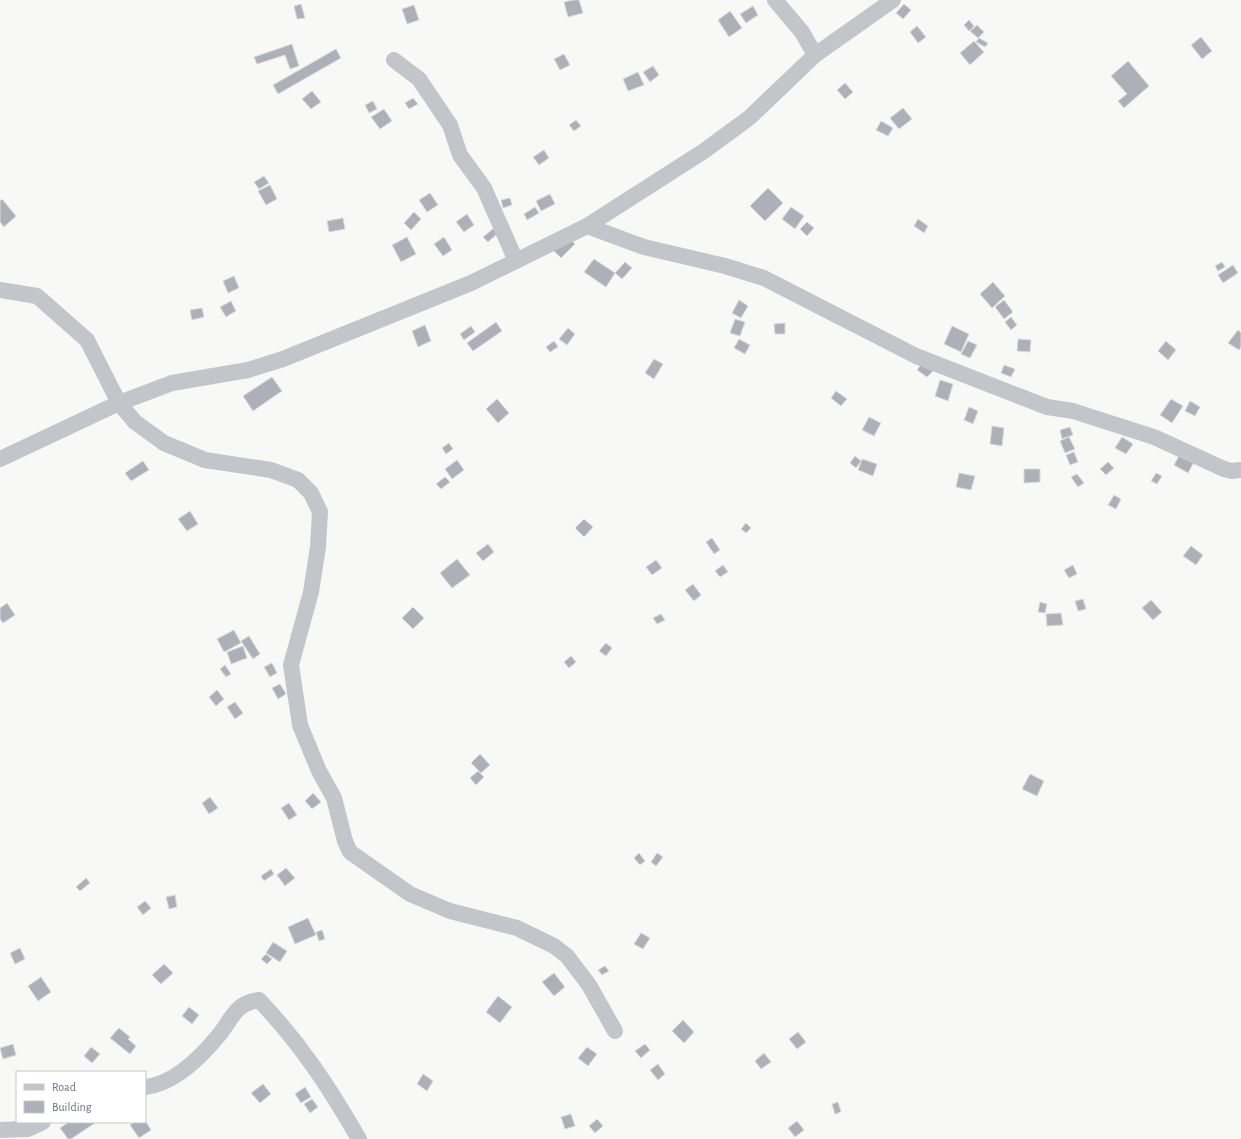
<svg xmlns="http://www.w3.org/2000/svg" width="1241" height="1139" font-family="'Alegreya Sans',sans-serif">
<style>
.building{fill:#adb0b9;stroke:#dadbd9}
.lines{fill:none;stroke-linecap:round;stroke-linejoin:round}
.minor{stroke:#c3c5ca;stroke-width:16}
</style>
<rect width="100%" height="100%" fill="#f8f9f7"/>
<g class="building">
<polygon points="573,0 579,0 583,13 568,17 564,2"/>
<polygon points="301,4 305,18 297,19 294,6"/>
<polygon points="904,4 911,10 903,19 896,13"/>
<polygon points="414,5 419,20 407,24 402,9"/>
<polygon points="753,6 758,15 746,23 740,14"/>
<polygon points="730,11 742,28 729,37 718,20"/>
<polygon points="969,20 974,26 969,31 964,25"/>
<polygon points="977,25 984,32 978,38 970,31"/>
<polygon points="917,26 926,37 918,43 910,32"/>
<polygon points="1201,37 1212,51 1202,59 1191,45"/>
<polygon points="979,38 988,43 985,47 976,42"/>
<polygon points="974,41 984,52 970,65 960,53"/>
<polygon points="292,44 299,66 290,69 285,55 257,64 254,57"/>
<polygon points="336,49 341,58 278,94 273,85"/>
<polygon points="564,54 570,65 560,70 554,59"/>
<polygon points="1128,61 1149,86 1124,108 1118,101 1127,94 1111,76"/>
<polygon points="653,66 659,75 650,82 643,72"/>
<polygon points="638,72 644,85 628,91 623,79"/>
<polygon points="845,83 853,92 845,99 837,90"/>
<polygon points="312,91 321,102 311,109 302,99"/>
<polygon points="413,98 418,104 409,109 405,103"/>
<polygon points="373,101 377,109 369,113 365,105"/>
<polygon points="903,108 912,119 899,129 890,118"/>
<polygon points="384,109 392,121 380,129 371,117"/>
<polygon points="576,120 581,126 574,131 569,125"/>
<polygon points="881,121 893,128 888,136 876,130"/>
<polygon points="544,150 549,158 539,165 533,157"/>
<polygon points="264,176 269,183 259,189 254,182"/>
<polygon points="270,185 277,199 266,205 258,191"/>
<polygon points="768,188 783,203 765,221 750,206"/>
<polygon points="430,193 438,205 427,212 419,200"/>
<polygon points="550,194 555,204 541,211 536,201"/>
<polygon points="510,198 512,205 503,208 501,200"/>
<polygon points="2,199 16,216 4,227 0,222 0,201"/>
<polygon points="535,207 539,213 527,220 524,214"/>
<polygon points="791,207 804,216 795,229 782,219"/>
<polygon points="414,212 421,219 411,230 404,223"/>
<polygon points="467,214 474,225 464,232 456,222"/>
<polygon points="343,218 345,229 329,232 327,221"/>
<polygon points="918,219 928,226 924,233 914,226"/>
<polygon points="807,222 814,228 807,236 800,229"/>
<polygon points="494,228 498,233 488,242 483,237"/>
<polygon points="567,236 575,244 561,258 553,250"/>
<polygon points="407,237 416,254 401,262 392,245"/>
<polygon points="444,237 452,250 443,256 434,244"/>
<polygon points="594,259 615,273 606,287 584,272"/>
<polygon points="625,262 632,268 622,279 615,273"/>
<polygon points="1222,262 1225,267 1218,271 1215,266"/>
<polygon points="1233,265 1238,273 1223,283 1218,275"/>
<polygon points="234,276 239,288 228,293 223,281"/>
<polygon points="993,282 1005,296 992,308 980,294"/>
<polygon points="739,300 748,306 741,318 732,313"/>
<polygon points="1004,300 1013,312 1004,319 995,307"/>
<polygon points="231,301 236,311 226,317 220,307"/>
<polygon points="202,308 204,317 192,320 190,310"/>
<polygon points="1011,317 1017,325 1011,330 1005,322"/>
<polygon points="735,319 745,322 740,336 730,333"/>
<polygon points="496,322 502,331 473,351 467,343"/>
<polygon points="785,323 785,334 775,334 774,324"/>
<polygon points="425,325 431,341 418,347 412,331"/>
<polygon points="471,326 475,332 464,340 460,334"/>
<polygon points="952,326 969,334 961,352 944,344"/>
<polygon points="568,328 575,334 567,345 559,339"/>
<polygon points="1238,330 1241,333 1241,347 1239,350 1228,343"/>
<polygon points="739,339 750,345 745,354 734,348"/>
<polygon points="1018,339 1031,340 1030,352 1017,351"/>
<polygon points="554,341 558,347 550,352 546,347"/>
<polygon points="968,341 977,345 970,358 961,354"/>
<polygon points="1166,341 1176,350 1168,360 1158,351"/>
<polygon points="654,359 663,364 654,379 645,373"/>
<polygon points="922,363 933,371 927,377 917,370"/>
<polygon points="1004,365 1015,369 1011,377 1001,373"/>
<polygon points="272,377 282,391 253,411 243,396"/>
<polygon points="940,380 953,384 948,401 935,396"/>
<polygon points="836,391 847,399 841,406 831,398"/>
<polygon points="497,399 509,413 498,423 486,409"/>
<polygon points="1171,399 1183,406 1172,423 1160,415"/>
<polygon points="1190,401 1200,407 1195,416 1185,411"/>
<polygon points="969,407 978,411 973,424 964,420"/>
<polygon points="869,417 881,423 874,436 862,430"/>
<polygon points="992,426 1004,428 1002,446 990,444"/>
<polygon points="1070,427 1073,435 1062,439 1060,430"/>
<polygon points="1069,437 1075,449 1065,453 1060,441"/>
<polygon points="1122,437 1133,444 1126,454 1115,448"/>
<polygon points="449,443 453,449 446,454 442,448"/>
<polygon points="1074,452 1078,462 1070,465 1066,455"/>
<polygon points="1180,454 1194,462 1188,473 1174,465"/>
<polygon points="855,456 861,461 856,468 850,463"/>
<polygon points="862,459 877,464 873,476 858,470"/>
<polygon points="457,460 464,470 452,479 445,469"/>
<polygon points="143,461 149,470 131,481 125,473"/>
<polygon points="1108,462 1114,468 1106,475 1100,469"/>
<polygon points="1024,469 1040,469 1040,482 1024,483"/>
<polygon points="959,473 975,476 971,490 956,487"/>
<polygon points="1156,473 1162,476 1157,484 1151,481"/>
<polygon points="1077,474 1084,483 1078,487 1071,477"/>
<polygon points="445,477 450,482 441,489 436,484"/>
<polygon points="1114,495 1121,499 1116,509 1108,505"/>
<polygon points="190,511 198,524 187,531 178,519"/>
<polygon points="584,519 593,527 584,537 575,528"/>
<polygon points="746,523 751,528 746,533 741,529"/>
<polygon points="712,538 720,550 714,554 706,542"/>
<polygon points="488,544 494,552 483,561 476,553"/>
<polygon points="1191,546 1203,555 1196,565 1183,556"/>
<polygon points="457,559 470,575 452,588 440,573"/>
<polygon points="656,560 662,568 652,575 646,567"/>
<polygon points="723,565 728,572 720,577 715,571"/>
<polygon points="1073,565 1077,574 1069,578 1064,570"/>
<polygon points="693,584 701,595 694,601 685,590"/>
<polygon points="1083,599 1086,609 1078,611 1075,601"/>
<polygon points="1151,600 1162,612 1153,620 1142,608"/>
<polygon points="1040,602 1047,604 1045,613 1038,612"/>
<polygon points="7,603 15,615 3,623 0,619 0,608"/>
<polygon points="413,607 424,618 413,629 402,618"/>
<polygon points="1061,613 1063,625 1047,626 1046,614"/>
<polygon points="661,614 665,620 657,624 653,618"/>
<polygon points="234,630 241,643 224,652 217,639"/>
<polygon points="249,636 260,654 253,659 241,641"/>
<polygon points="606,643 612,648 606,656 599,651"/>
<polygon points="243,646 247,658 231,664 227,652"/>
<polygon points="571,656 576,662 569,668 564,662"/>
<polygon points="272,663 277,673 270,677 264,667"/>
<polygon points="225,665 231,674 226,677 220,669"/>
<polygon points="280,684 286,694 278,699 272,688"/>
<polygon points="217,690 224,699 216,706 209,697"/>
<polygon points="235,702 243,713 235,719 227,707"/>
<polygon points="480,754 490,765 481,773 471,763"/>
<polygon points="478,771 484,777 476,785 470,778"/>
<polygon points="1030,774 1044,781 1037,796 1022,789"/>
<polygon points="313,793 321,802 312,809 305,801"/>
<polygon points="210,797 218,808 209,814 202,803"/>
<polygon points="289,803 297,815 289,820 281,808"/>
<polygon points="639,853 645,861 640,865 634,858"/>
<polygon points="657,853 663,857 656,866 651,862"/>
<polygon points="286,868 295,878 285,886 277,875"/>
<polygon points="271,869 274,874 264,881 261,876"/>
<polygon points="86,878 90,883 80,891 76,887"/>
<polygon points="175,895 177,907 169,909 166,897"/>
<polygon points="145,901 151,908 143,915 137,907"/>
<polygon points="308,918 316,935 295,944 288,927"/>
<polygon points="322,930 325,939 319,941 316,932"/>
<polygon points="641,933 650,938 643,949 634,944"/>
<polygon points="273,942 287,951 280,962 266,953"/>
<polygon points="20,948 25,959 15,964 10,953"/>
<polygon points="266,954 272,959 267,964 261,959"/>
<polygon points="164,964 173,973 161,984 152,975"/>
<polygon points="605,966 609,971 602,975 598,970"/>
<polygon points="554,973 565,987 554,996 542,982"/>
<polygon points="41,977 51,992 38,1001 28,986"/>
<polygon points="498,996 512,1007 500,1023 486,1012"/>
<polygon points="189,1007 199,1015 192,1024 182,1016"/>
<polygon points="683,1020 694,1032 684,1043 672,1031"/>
<polygon points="119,1028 130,1037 128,1039 136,1046 130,1054 110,1038"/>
<polygon points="798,1032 806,1042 797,1049 789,1039"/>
<polygon points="13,1044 16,1055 3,1059 0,1048"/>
<polygon points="645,1044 650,1050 641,1058 635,1051"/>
<polygon points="91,1047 100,1054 92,1063 84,1056"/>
<polygon points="587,1047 597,1054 588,1066 578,1058"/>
<polygon points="764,1053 771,1062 761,1069 755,1061"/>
<polygon points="658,1064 665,1074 658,1080 650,1070"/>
<polygon points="423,1074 433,1081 427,1091 417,1084"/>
<polygon points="263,1084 271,1094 260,1103 251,1093"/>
<polygon points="305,1087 311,1097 301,1103 295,1094"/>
<polygon points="312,1099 318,1107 310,1113 304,1104"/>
<polygon points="838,1102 841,1112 835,1114 832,1104"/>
<polygon points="571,1114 575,1126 565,1129 561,1117"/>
<polygon points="597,1119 603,1126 595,1133 589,1126"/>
<polygon points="145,1120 151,1130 139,1138 130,1125 134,1122 145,1122"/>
<polygon points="797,1121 804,1130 795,1137 788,1128"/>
<polygon points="69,1122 94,1122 95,1123 71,1139 68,1139 60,1128"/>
</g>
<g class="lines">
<g class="minor">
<polyline points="775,0 802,32 815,55"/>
<polyline points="394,60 419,79 450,125 460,155 484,188 516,261"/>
<polyline points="587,226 644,247 725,266 764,278 916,356 1047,407 1073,411 1154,437 1224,469 1232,471 1241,470"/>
<polyline points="0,290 37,296 87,340 119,403 135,422 164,443 205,460 271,470 298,480 311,493 320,512 318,547 311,592 291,665 300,725 319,771 334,798 345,841 350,852 410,894 450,911 517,928 554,946 567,956 589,985 615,1031"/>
<polyline points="0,459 119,403 172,383 248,370 283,359 471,283 587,226 704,151 749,118 815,55 893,0"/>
<path d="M145,1087C175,1084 201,1057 219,1035C232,1019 235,1003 259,1000C301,1044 329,1087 359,1139"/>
<polyline points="0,1130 28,1129 43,1122"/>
</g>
</g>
<rect x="16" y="1071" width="130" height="52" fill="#ffffff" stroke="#c4c7ce"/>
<rect x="24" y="1084" width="20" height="6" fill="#c3c5ca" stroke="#c4c7ce"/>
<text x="52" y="1091" font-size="12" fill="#6b7385">Road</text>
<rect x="24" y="1101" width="20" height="12" fill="#adb0b9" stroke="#c4c7ce"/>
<text x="52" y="1111" font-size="12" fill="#6b7385">Building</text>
</svg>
